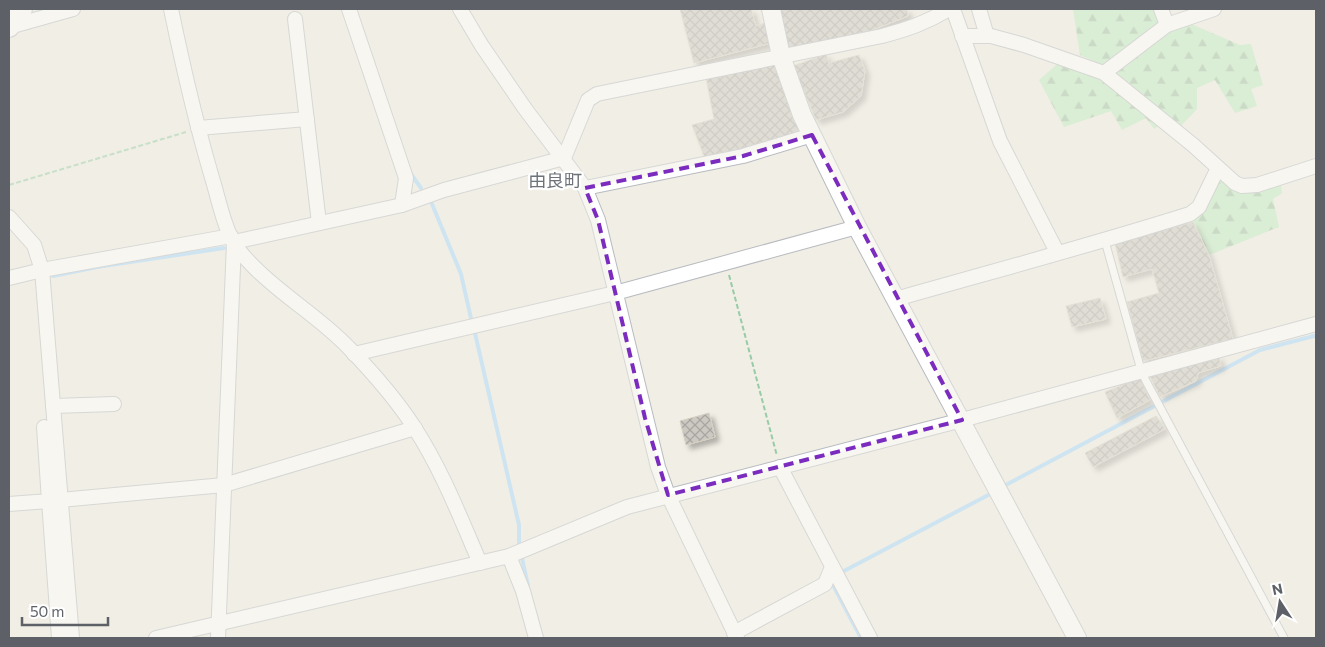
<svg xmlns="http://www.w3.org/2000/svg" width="1325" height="647" font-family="Commissioner,'Noto Sans JP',sans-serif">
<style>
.forest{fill:url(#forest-firs)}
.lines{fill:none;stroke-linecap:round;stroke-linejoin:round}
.stream{stroke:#a7d8ff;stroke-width:4}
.building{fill:url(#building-cross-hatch);stroke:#d6d0c3;filter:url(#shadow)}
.service-casing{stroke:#b8bbc0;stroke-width:9}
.minor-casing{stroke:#b8bbc0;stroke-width:16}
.tertiary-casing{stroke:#b8bbc0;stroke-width:20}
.secondary-casing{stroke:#b9bcc2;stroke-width:22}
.path{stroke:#97cca7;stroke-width:2;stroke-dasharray:5 2.5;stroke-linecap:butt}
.service{stroke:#fff;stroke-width:7}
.minor{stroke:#fff;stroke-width:14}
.tertiary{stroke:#fff;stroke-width:18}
.secondary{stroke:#fff;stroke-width:20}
.marked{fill:none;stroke:#7b2cbf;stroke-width:4;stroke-dasharray:10 6;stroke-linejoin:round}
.labels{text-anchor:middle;stroke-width:4.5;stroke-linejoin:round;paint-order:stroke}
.quarter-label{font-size:18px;fill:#6e7379;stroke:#fff}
</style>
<defs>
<pattern id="forest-firs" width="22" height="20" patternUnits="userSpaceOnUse" patternTransform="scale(1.25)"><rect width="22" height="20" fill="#bfebc0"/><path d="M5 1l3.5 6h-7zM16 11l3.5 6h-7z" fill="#9ec2a0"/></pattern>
<pattern id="building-cross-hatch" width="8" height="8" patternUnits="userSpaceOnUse" patternTransform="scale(1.25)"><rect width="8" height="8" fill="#ccc8c2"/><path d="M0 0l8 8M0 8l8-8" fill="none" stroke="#a9a6a1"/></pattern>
<filter id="shadow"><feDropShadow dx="4.5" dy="4.5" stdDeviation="2.5" flood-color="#0004"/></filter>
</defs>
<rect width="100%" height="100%" fill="#f1eee5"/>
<g class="forest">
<polygon points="1073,9 1157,9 1161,20 1104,66 1080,55"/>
<polygon points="1182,20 1240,45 1251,44 1263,85 1251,89 1257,106 1235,113 1215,80 1197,88 1197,109 1180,127 1163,123 1154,129 1146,118 1122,130 1111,111 1064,127 1039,80 1063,59 1104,73"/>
<polygon points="1224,178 1242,186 1280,179 1282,193 1273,199 1279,227 1209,255 1190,214 1211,183"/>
</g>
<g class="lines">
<g class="stream">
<polyline points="411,174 421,188"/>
<polyline points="432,204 461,274 472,323"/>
<polyline points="53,276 97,267 224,248"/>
<polyline points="474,329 519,525 519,544 528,586"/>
<polyline points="1002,487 1260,350 1314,336"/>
<polyline points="840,575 842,572 994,492"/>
<polyline points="836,581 833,585 861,638"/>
</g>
</g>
<g class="building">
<polygon points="680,9 751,9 756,26 767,22 775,42 694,63"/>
<polygon points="780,9 907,9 908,16 849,39 789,52"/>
<polygon points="826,54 829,63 859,55 865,71 861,96 843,112 816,120 793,66"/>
<polygon points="779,58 807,133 706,161 692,125 714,119 705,72"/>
<polygon points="1193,222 1209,255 1233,339 1143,361 1127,302 1159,293 1152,269 1123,277 1115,243"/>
<polygon points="1100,298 1106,319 1072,327 1066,306"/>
<polygon points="1219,356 1221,366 1198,373 1196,381 1160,397 1149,374"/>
<polygon points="1140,378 1150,400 1117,418 1105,392"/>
<polygon points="709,413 715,437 686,445 680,421"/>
<polygon points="1156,416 1165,429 1093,467 1085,453"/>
</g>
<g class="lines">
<defs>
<polyline id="service" points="1105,241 1141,370 1146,381 1284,638"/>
<g id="minor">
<path d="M171,9C183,67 196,124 213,181C219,201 223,223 233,242C238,251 247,260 255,268C285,298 321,318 350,349C373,373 396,399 414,427C442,470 460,517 480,563"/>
<polyline points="349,9 406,178 402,205"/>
<polyline points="460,9 482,46 526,110 585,188 598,220 658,467 668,495 737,638"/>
<polyline points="953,9 1000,141 1057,252"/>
<polyline points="979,9 987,36"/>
<polyline points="1161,9 1167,25"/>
<polyline points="295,19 319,223"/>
<polyline points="9,27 73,9"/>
<polyline points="962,36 991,36 1024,45 1104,73 1193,145 1235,183 1242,186 1257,185 1316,166"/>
<polyline points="1104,73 1167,25 1214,9"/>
<polyline points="198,128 307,119"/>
<path d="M564,158L588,100L597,94L882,36C908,29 926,23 949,9"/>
<polyline points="585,188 743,156 812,135"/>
<polyline points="9,217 34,245 42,270 72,638"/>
<polyline points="234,242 402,205 444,190 564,158"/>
<polyline points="9,278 42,270 231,236"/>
<path d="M896,299C994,271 1092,245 1190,214L1199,207L1218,168"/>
<polyline points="354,354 615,293 857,227"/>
<polyline points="53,406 114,404"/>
<polyline points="780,467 870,638"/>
<polyline points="9,504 49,501 44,427"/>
<polyline points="509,556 523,591 536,638"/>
<polyline points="734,633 825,584 832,567"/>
<polyline points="59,638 49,501 224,485 415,428"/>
<polyline points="156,638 509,556 627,507 962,420 1316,324"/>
<polyline points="218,638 234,242"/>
</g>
<polyline id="tertiary" points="771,9 781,56 802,115 857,227 1077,638"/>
<polyline id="secondary" points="9,27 22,9"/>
</defs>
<use href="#service" class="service-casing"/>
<use href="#minor" class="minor-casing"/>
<use href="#tertiary" class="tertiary-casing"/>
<use href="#secondary" class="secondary-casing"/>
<g class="path">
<polyline points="9,185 186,132"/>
<polyline points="729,275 777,456"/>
</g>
<use href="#service" class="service"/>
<use href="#minor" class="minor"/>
<use href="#tertiary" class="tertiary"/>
<use href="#secondary" class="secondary"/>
</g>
<path d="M0 0H1325V647H0ZM812,135L962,420L668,495L645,418L598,220L585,188L743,156Z" fill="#f1eee5" fill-opacity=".55" fill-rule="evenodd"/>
<path class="marked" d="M812,135L962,420L668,495L645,418L598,220L585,188L743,156Z"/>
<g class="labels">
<g class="quarter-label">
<text x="555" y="187">由良町</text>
</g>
</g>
<rect width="1325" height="647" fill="none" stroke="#5d6167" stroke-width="20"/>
<g transform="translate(1280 602) rotate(348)" stroke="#ffffff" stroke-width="4" paint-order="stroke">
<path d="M0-4L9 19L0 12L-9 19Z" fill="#5d6167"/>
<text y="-8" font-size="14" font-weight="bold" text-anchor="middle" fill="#5d6167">N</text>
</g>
<path d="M22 617v8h86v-8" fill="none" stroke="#5d6167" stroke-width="2.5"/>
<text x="30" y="617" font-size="15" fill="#5d6167" stroke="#ffffff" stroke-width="4" paint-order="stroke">50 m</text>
</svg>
